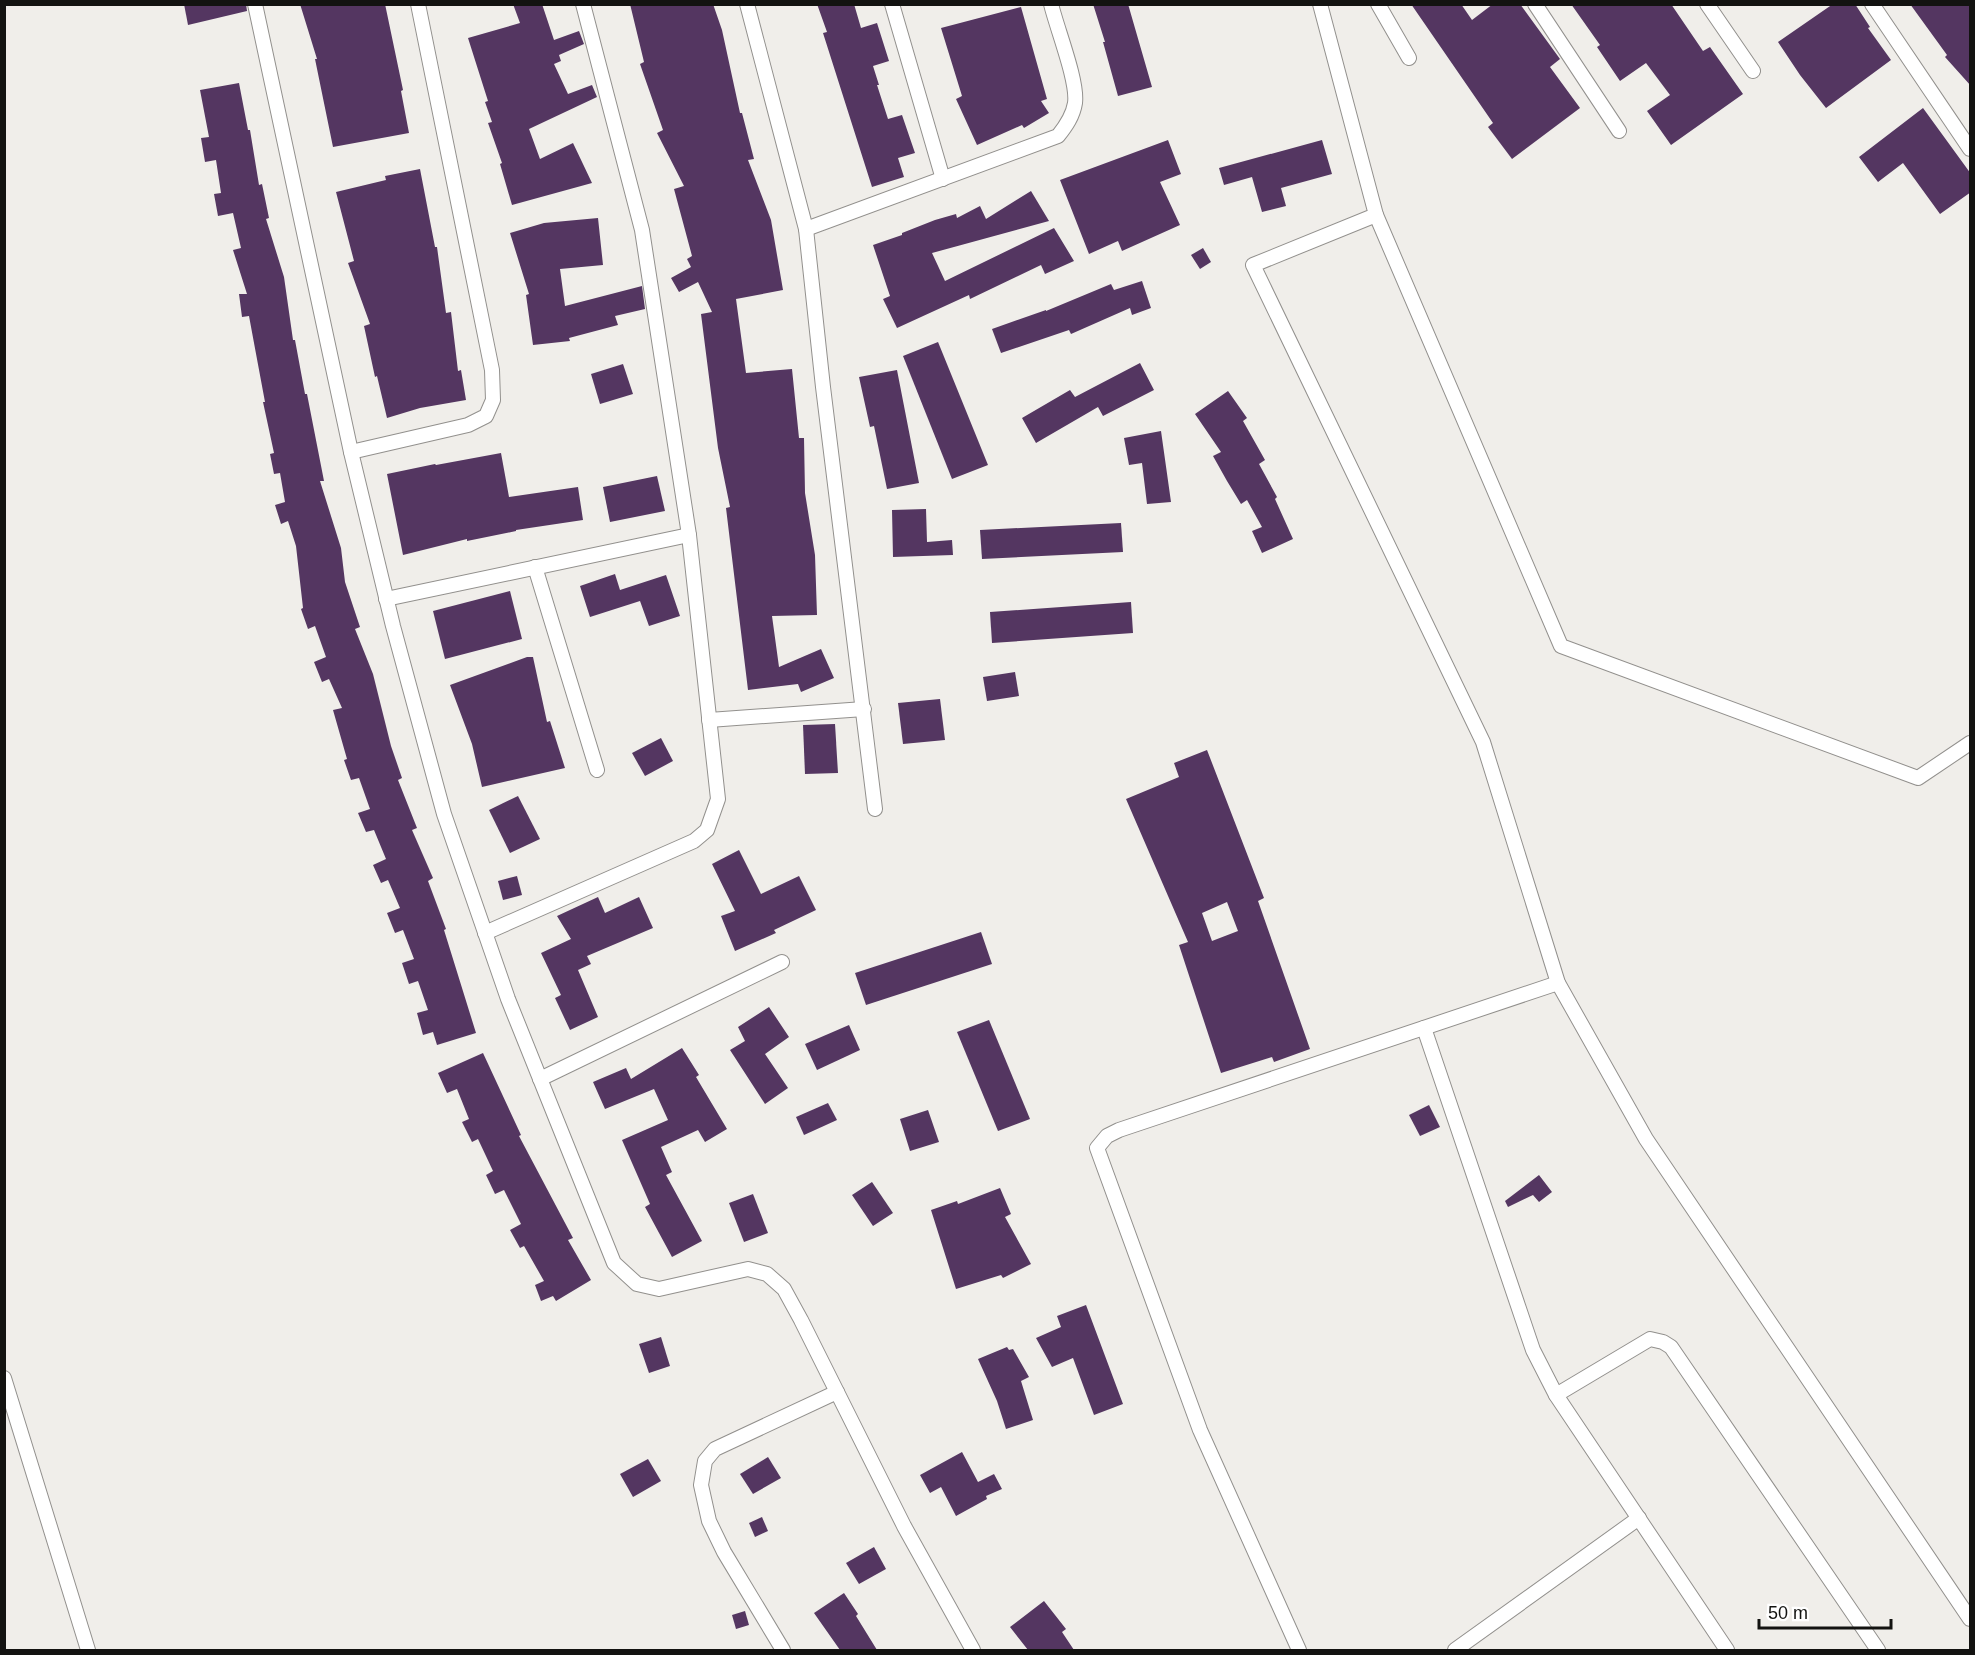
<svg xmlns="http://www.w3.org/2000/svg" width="1975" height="1655" font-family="Helvetica,sans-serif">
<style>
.building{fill:#543661;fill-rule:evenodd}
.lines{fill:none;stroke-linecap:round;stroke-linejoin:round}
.street-casing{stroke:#92908d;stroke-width:16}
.street{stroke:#fff;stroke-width:14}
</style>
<rect width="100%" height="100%" fill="#f0eeea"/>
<g class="building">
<polygon points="184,4 246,4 247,11 188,25"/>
<polygon points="300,4 385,4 403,90 401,91 409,133 333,147 315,59 317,59"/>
<polygon points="513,4 542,4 554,40 579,31 584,44 559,55 561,61 554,64 568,94 592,85 597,97 529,129 540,159 573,143 592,183 512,205 500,164 502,163 488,123 492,122 485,102 488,101 468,38 520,23"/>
<polygon points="630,4 713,4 722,30 740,113 742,113 754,159 748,160 771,220 783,290 736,299 746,373 792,369 799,438 804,438 805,493 815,555 817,615 772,616 779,667 821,649 834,678 801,692 798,684 748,690 726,508 730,507 718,448 701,314 712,312 698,282 679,292 671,278 691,267 687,259 692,256 674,189 684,186 657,133 663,130 640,64 644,62"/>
<polygon points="817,4 854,4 861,28 877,23 889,61 873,66 879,85 877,85 888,119 902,115 915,153 898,158 904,177 872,187 823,33 827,32"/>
<polygon points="1093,4 1128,4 1152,87 1118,96 1103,42 1105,42"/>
<polygon points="1411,4 1461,4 1472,20 1493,4 1520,4 1560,59 1550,67 1580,108 1512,159 1488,127 1493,123"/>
<polygon points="1571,4 1671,4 1703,51 1710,47 1743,94 1671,145 1647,111 1670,95 1646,63 1620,81 1597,47 1600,45"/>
<polygon points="1833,4 1855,4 1870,27 1868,28 1891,60 1826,108 1800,75 1778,42"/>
<polygon points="1910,4 1971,4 1971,86 1945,57 1947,55"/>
<polygon points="1021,7 1047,99 1041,101 1049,113 1024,128 1022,125 977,145 956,99 962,96 941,28"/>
<polygon points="239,83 248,130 250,130 259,185 262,184 269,218 266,219 284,277 293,340 295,340 305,394 307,394 324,481 320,481 341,548 345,582 360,627 355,629 373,674 391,746 402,778 398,780 417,828 412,830 433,878 428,881 446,929 444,930 476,1033 437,1045 433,1032 423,1035 417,1013 428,1010 418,981 409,984 402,963 414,959 403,930 395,933 387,913 400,908 388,880 381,883 373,865 386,859 374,830 366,832 358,813 370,809 359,778 351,780 344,760 347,759 333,710 342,708 329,679 322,682 314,662 326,657 315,626 308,629 301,609 303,608 296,546 288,521 281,524 275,505 285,502 280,473 274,474 270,454 274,453 263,402 265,402 249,316 242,317 239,294 247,294 233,250 241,248 233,213 218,216 214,194 221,193 216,160 205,162 201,138 209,137 200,90"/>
<polygon points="1923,108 1971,174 1971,192 1940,214 1903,163 1878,182 1859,157"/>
<polygon points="1168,140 1181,174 1160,182 1180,225 1122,251 1118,241 1089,254 1060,180"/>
<polygon points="1322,140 1332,174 1281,188 1286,206 1262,212 1252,177 1224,185 1219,168"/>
<polygon points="420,169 435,247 437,247 446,313 451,312 458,371 461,370 466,400 420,408 387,418 377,376 375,377 364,326 370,324 348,263 354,261 336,192 386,180 385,176"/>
<polygon points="1031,191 1049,221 932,253 945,281 1054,228 1074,261 1045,274 1041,265 970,299 969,295 897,328 883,299 890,296 873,245 902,235 902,233 935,220 956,214 957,218 980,206 986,219"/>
<polygon points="598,218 603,265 560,269 565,306 642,286 645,309 615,316 618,325 569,338 570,341 533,345 526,295 529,294 510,233 544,223"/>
<polygon points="1203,248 1211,262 1200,269 1191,255"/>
<polygon points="1142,281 1151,308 1132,315 1130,308 1071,334 1069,330 1001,353 992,329 1046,310 1046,311 1111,284 1114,290"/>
<polygon points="938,342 988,465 952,479 903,356"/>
<polygon points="1140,363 1154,390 1103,416 1098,407 1036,443 1022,418 1070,390 1075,397"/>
<polygon points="623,364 633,394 600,404 591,374"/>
<polygon points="897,370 919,483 887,489 874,426 870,427 859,377"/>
<polygon points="1228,391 1247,418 1243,421 1265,460 1259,464 1277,497 1275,499 1293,539 1262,553 1252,531 1262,527 1247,500 1241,504 1227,481 1213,456 1221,452 1195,414"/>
<polygon points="1161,431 1171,502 1147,504 1142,463 1129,465 1124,438"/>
<polygon points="501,453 509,497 578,487 583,520 516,530 516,531 467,541 467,539 403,555 387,474 435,464 436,465"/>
<polygon points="657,476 665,511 610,522 603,487"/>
<polygon points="926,509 927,542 952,540 953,555 893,557 892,510"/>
<polygon points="1121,523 1123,552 982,559 980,530"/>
<polygon points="615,574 620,590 666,575 680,616 649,626 640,601 590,617 580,586"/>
<polygon points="510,591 522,639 445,659 433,611"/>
<polygon points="1131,602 1133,633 992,643 990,612"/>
<polygon points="527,657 533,657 547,722 550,721 565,768 482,787 472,744 450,685"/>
<polygon points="1015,672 1019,696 987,701 983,677"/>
<polygon points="940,699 945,740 903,744 898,703"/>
<polygon points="835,724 838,773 805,774 803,725"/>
<polygon points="661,738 673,761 645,776 632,753"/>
<path d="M1207,750L1264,898L1258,901L1310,1049L1274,1062L1272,1057L1221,1073L1179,945L1188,942L1126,799L1179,777L1174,763ZM1227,902L1238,931L1212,941L1202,913Z"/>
<polygon points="518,796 540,839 510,853 489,810"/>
<polygon points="739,850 761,894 799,876 816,910 774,930 776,933 735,951 721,916 735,911 712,864"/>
<polygon points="517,876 522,895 503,900 498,881"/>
<polygon points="598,897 605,913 639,897 653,928 587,956 591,964 578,970 598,1017 570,1030 555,998 561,995 541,953 571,939 557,916"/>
<polygon points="981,932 992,964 866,1005 855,973"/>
<polygon points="769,1007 789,1037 765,1054 788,1088 765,1104 730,1050 745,1041 738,1027"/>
<polygon points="989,1020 1030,1119 998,1131 957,1032"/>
<polygon points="849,1025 860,1050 817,1070 805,1044"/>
<polygon points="682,1048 699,1075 696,1077 727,1129 705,1142 698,1130 661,1147 672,1172 666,1175 702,1241 672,1257 645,1207 650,1204 622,1140 668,1120 654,1089 605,1109 593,1082 626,1068 631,1079"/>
<polygon points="483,1053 521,1135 519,1136 573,1238 568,1240 591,1280 556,1301 553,1296 541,1301 535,1285 544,1281 524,1246 520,1248 510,1230 521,1224 504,1190 495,1194 486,1175 493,1171 478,1139 472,1142 462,1122 469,1119 457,1089 447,1093 438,1073"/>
<polygon points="828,1103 837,1120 804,1135 796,1117"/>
<polygon points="1429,1105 1440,1127 1420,1136 1409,1115"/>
<polygon points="928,1110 939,1142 910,1151 900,1119"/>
<polygon points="1539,1175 1552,1192 1539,1202 1533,1195 1508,1207 1505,1201"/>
<polygon points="872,1182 893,1213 873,1226 852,1195"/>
<polygon points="1000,1188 1011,1214 1005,1217 1031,1264 1003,1278 1001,1275 956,1289 931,1210 957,1201 958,1204"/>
<polygon points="753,1194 768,1233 744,1242 729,1203"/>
<polygon points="1086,1305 1123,1404 1094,1415 1073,1358 1052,1367 1036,1338 1061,1327 1057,1316"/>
<polygon points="661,1337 670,1366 649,1373 639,1344"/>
<polygon points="1007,1347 1009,1350 1013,1349 1029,1377 1021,1381 1033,1420 1006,1429 997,1401 978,1359"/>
<polygon points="962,1452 978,1482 994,1474 1002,1489 986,1496 987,1499 956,1516 941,1487 930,1493 920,1475"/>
<polygon points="768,1457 781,1478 753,1494 740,1474"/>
<polygon points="648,1459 661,1481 633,1497 620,1474"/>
<polygon points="762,1517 768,1531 755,1537 749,1523"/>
<polygon points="874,1547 886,1569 859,1584 846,1563"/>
<polygon points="844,1593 858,1614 856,1616 877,1650 840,1650 814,1613"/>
<polygon points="1044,1601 1066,1629 1062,1632 1074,1650 1028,1650 1010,1627"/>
<polygon points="745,1611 749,1625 736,1629 732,1615"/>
</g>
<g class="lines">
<defs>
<g id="street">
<polyline points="255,4 351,452 393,626 444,814 508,999 614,1263 637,1284 659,1289 748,1269 767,1274 784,1289 801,1320 904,1526 973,1650"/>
<polyline points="747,4 806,229 823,387 875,809"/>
<polyline points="892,4 943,179"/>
<polyline points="1320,4 1376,215 1253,265 1483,742 1558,983 1646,1139 1970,1619"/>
<polyline points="1378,4 1409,58"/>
<polyline points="1535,4 1619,131"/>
<polyline points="1707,4 1753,71"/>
<polyline points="1872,4 1970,149"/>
<polyline points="1376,215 1561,646 1918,778 1970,743"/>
<path d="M806,229L1058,136C1066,126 1073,116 1075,103C1078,81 1057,29 1051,4"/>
<polyline points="351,452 468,425 486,416 493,400 492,370 418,4"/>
<polyline points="535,567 597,770"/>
<polyline points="386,599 689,535"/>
<polyline points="709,720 864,709"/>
<polyline points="485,933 694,841 707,830 718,799 689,535 642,230 583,4"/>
<polyline points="1424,1028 1533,1350 1556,1395 1727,1650"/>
<polyline points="540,1079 782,962"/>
<polyline points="4,1378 88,1650"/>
<polyline points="1556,1395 1650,1339 1663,1342 1671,1347 1878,1650"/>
<polyline points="783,1650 724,1552 709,1521 701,1485 705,1461 715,1449 837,1392"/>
<polyline points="1299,1650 1200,1430 1097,1148 1107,1136 1119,1130 1558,983"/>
<polyline points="1455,1650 1639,1518"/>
</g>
</defs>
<use href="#street" class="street-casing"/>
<use href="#street" class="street"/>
</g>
<rect width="1975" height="1655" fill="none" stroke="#131311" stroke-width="12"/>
<path d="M1759 1619v9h132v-9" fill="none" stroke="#131311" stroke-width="3"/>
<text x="1768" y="1619" font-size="18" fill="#131311" stroke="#ffffff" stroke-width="4.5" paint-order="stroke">50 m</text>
</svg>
